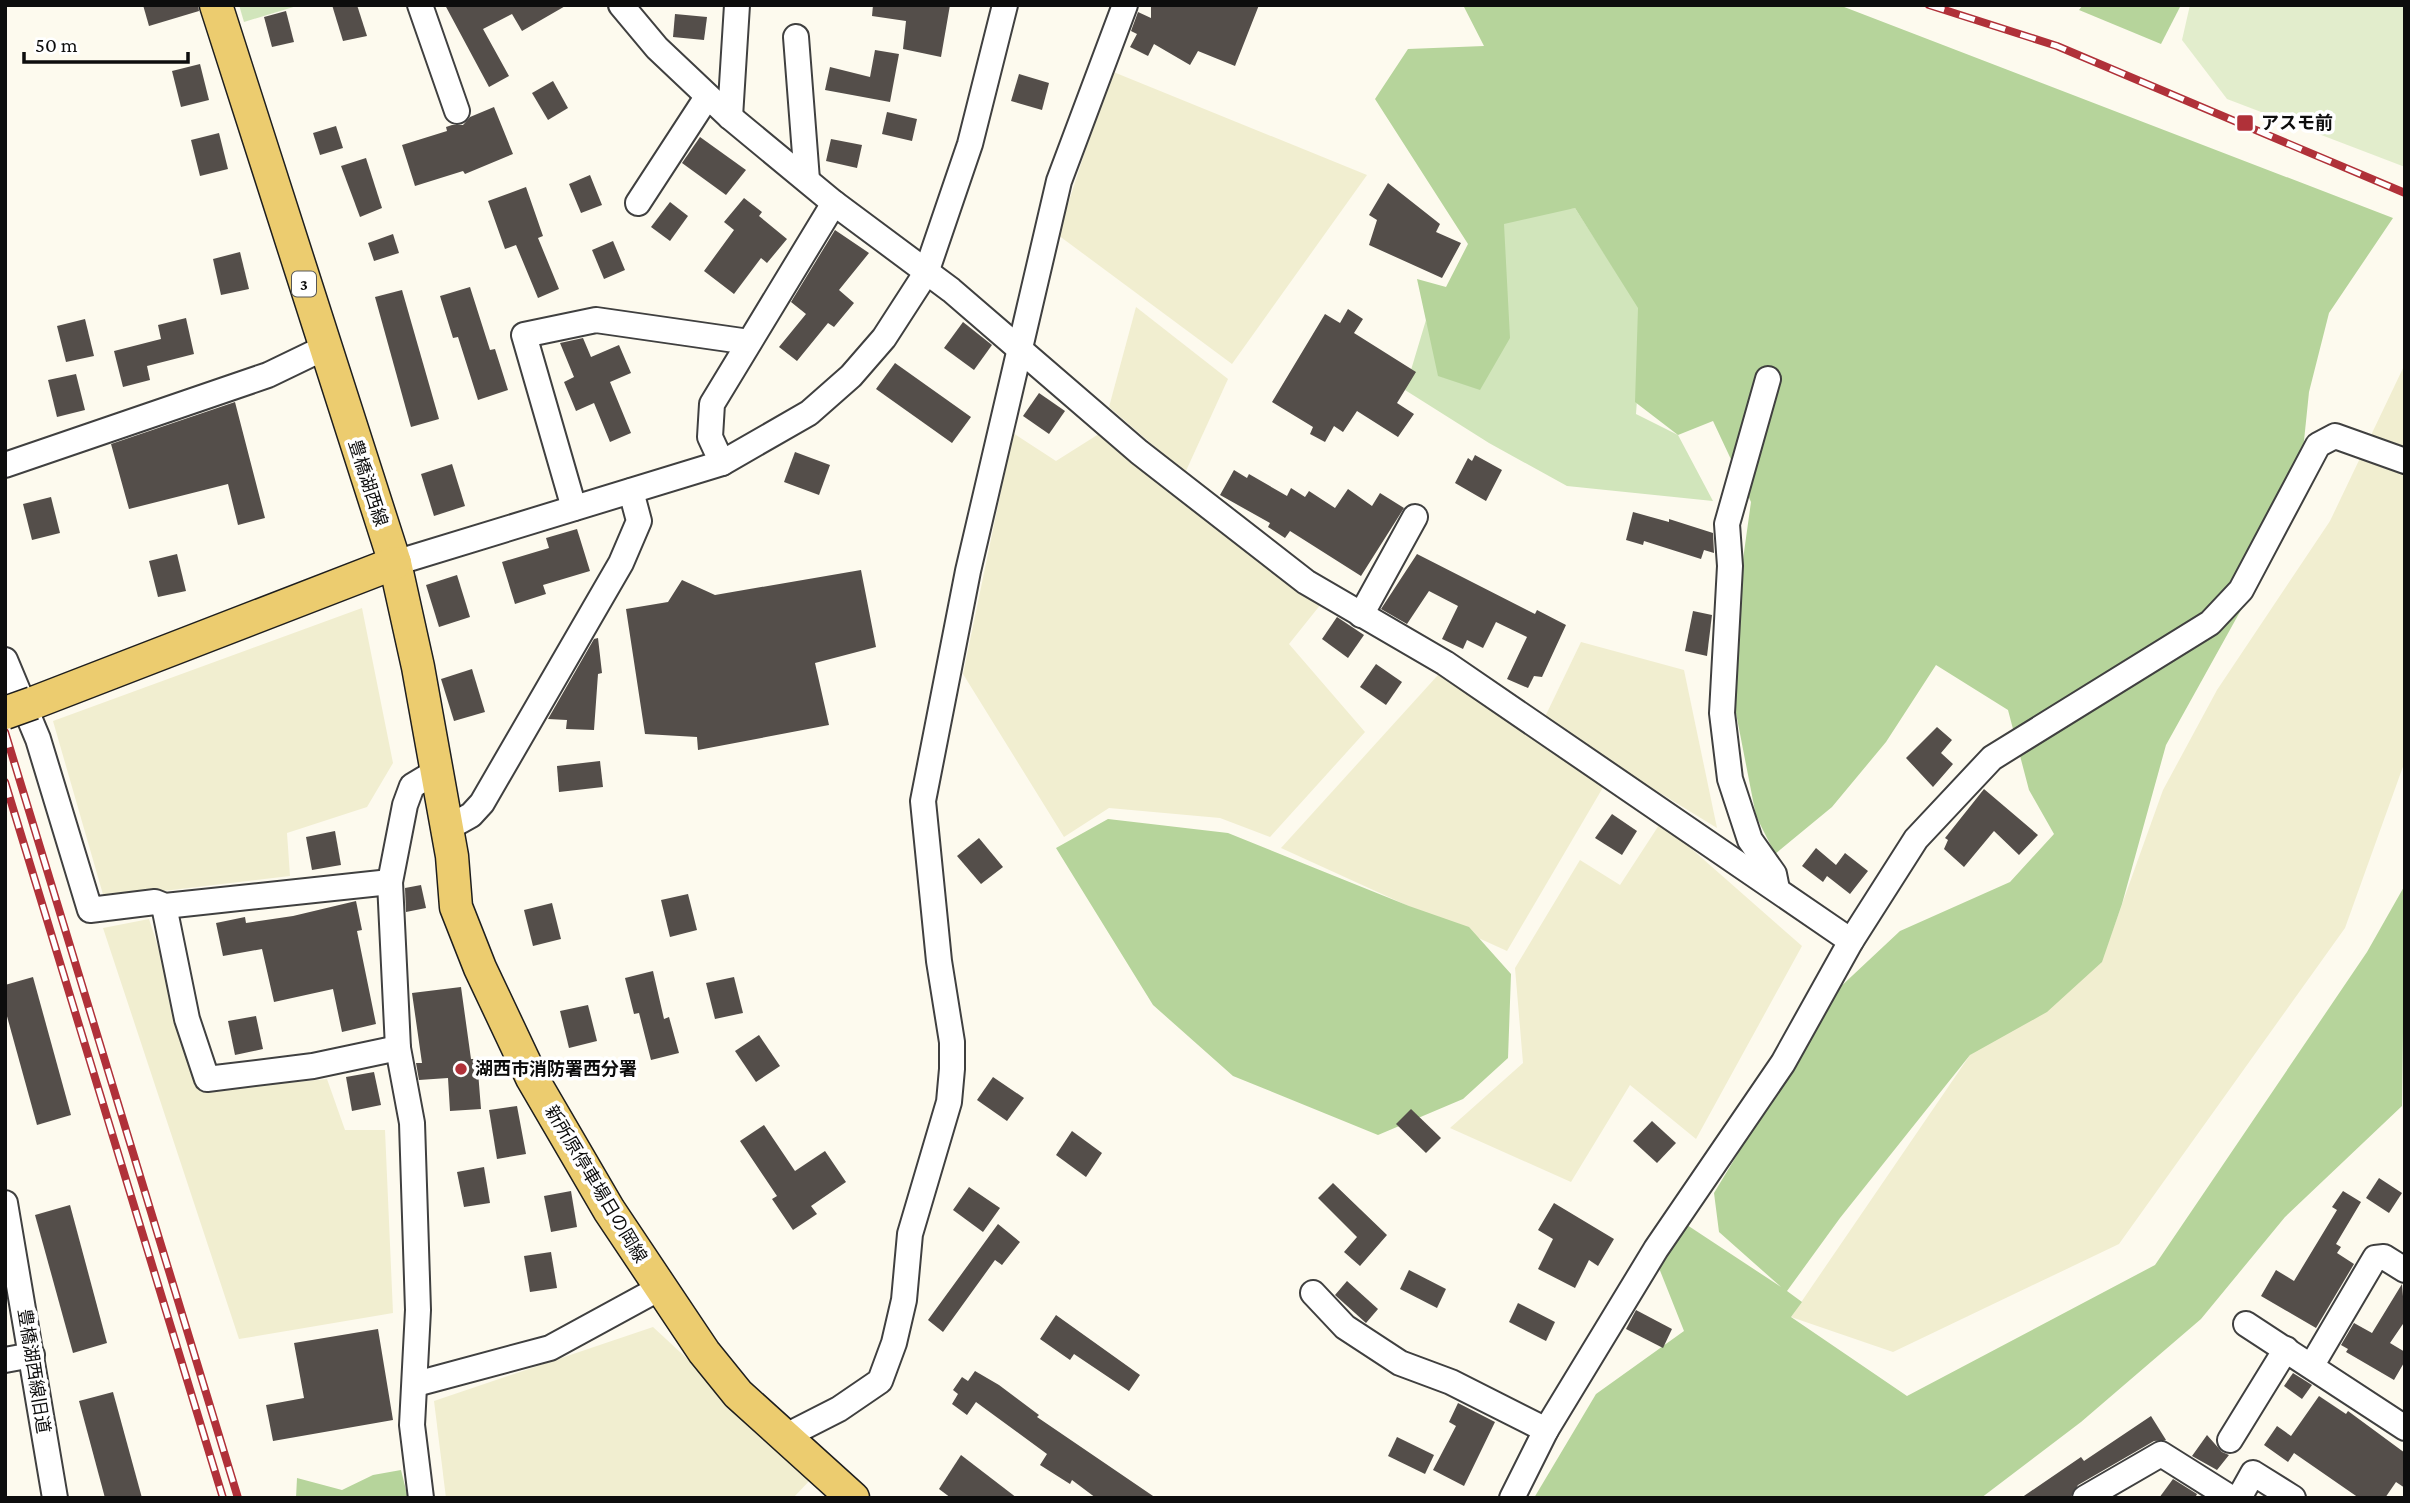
<svg xmlns="http://www.w3.org/2000/svg" width="2410" height="1503" font-family="'Crimson Pro','Noto Sans JP',serif">
<style>
.farmland{fill:#f1eed0}
.green{fill:#d1e5bb}
.forest{fill:#b6d49b}
.pitch{fill:#e2edcc}
.building{fill:#544e4a}
.lines{fill:none;stroke-linecap:round;stroke-linejoin:round}
.minor-casing{stroke:#404040;stroke-width:28}
.major-casing{stroke:#1e1e1e;stroke-width:35}
.minor{stroke:#fff;stroke-width:24}
.major{stroke:#eccc6f;stroke-width:32}
.rail-casing{stroke:#b03139;stroke-width:8}
.rail{stroke:#fff;stroke-width:5;stroke-dasharray:16;stroke-linecap:butt}
.major-bridge-casing{stroke:#1e1e1e;stroke-width:35;stroke-linecap:butt}
.major-bridge{stroke:#eccc6f;stroke-width:32}
.poi-dot{fill:#b03139;stroke:#fff;stroke-width:2.5}
.labels{text-anchor:middle;stroke-width:7;stroke-linejoin:round;paint-order:stroke}
.shield{fill:#fff;stroke:#565656;stroke-width:2}
.shield-label{font-size:16px;font-weight:bold;fill:#0d0d0d}
.poi-label{font-size:18px;font-weight:bold;fill:#0d0d0d;stroke:#fff;text-anchor:start}
.street-label{font-size:18px;fill:#0d0d0d;stroke:#fff}
</style>
<rect width="100%" height="100%" fill="#fdfaee"/>
<g class="farmland">
<polygon points="1111,71 1367,175 1232,364 1058,235"/>
<polygon points="1136,307 1228,379 1185,473 1109,407"/>
<polygon points="2405,364 2405,761 2345,928 2119,1244 1893,1352 1791,1317 1970,1055 2107,946 2163,790 2217,690 2330,521"/>
<polygon points="1102,432 1321,604 1289,644 1365,732 1270,837 1220,818 1109,808 1064,837 963,674 1013,433 1056,461"/>
<polygon points="362,608 393,763 367,807 287,833 290,876 104,898 53,721"/>
<polygon points="1581,642 1684,670 1717,828 1543,721"/>
<polygon points="1438,675 1605,784 1507,951 1281,848"/>
<polygon points="1661,822 1802,946 1696,1139 1630,1085 1571,1182 1450,1128 1523,1063 1515,968 1580,860 1620,885"/>
<polygon points="149,919 205,1091 327,1079 345,1130 385,1130 393,1313 239,1339 103,928"/>
<polygon points="653,1327 814,1476 793,1498 446,1498 434,1401"/>
</g>
<g class="green">
<polygon points="239,5 300,5 244,22"/>
<polygon points="1575,208 1643,314 1636,414 1678,435 1713,501 1567,486 1489,443 1405,390 1426,320 1444,378 1502,215"/>
</g>
<g class="forest">
<polygon points="1463,5 1839,5 2393,218 2329,313 2309,392 2297,509 2166,745 2122,904 2102,962 2047,1012 1970,1055 1840,1218 1787,1291 1802,1302 1791,1317 1907,1396 2155,1265 2367,952 2405,885 2402,1106 2285,1217 2201,1319 2081,1422 1981,1498 1534,1498 1596,1394 1684,1331 1657,1263 1681,1221 1781,1287 1719,1232 1714,1193 1837,990 1900,931 2010,882 2054,834 2029,790 2008,710 1936,665 1886,742 1832,807 1775,854 1756,816 1735,708 1740,581 1751,502 1713,421 1678,435 1635,402 1638,308 1575,208 1504,224 1510,338 1480,390 1438,376 1417,279 1446,287 1468,244 1375,99 1408,49 1484,46"/>
<polygon points="2083,5 2181,5 2161,44 2079,10"/>
<polygon points="1108,819 1228,833 1409,906 1469,927 1511,974 1508,1058 1463,1099 1378,1135 1233,1076 1153,1005 1056,848"/>
<polygon points="401,1470 408,1498 296,1498 297,1478 342,1490 373,1475"/>
</g>
<polygon class="pitch" points="2190,5 2405,5 2405,167 2227,99 2182,40"/>
<g class="building">
<polygon points="143,5 198,5 199,11 149,26"/>
<polygon points="332,5 357,5 367,36 343,41"/>
<polygon points="445,5 567,5 522,31 512,14 483,29 509,76 489,87"/>
<polygon points="873,5 950,5 941,57 903,49 906,21 872,16"/>
<polygon points="1151,5 1259,5 1235,66 1198,51 1190,65 1154,44 1148,56 1130,47 1137,34 1131,31 1138,12 1151,18"/>
<polygon points="286,11 294,42 272,47 264,17"/>
<polygon points="675,14 707,17 704,40 673,37"/>
<polygon points="875,50 899,54 890,102 825,90 830,67 870,77"/>
<polygon points="200,64 209,100 181,107 172,71"/>
<polygon points="1019,74 1049,83 1042,110 1011,101"/>
<polygon points="553,81 568,108 548,120 532,93"/>
<polygon points="494,107 513,154 465,174 463,171 415,186 402,145 447,131 446,127 452,125 463,125 470,117"/>
<polygon points="887,112 917,119 912,141 882,134"/>
<polygon points="336,126 343,148 320,155 313,133"/>
<polygon points="219,133 228,169 200,176 191,140"/>
<polygon points="700,137 746,170 726,195 682,163"/>
<polygon points="831,139 862,145 857,168 826,161"/>
<polygon points="366,158 382,208 360,217 341,166"/>
<polygon points="590,175 602,205 581,213 569,184"/>
<polygon points="1388,183 1440,224 1436,232 1461,243 1442,278 1369,245 1377,220 1369,215"/>
<polygon points="526,187 543,236 538,238 559,289 538,298 516,245 505,249 488,201"/>
<polygon points="744,198 762,212 759,216 787,239 767,263 761,258 734,294 704,271 734,230 724,222"/>
<polygon points="670,202 688,216 670,241 651,227"/>
<polygon points="835,230 869,253 839,290 854,303 834,327 828,323 797,361 779,347 806,314 791,302"/>
<polygon points="393,234 399,253 374,261 368,243"/>
<polygon points="613,241 625,270 604,279 592,250"/>
<polygon points="240,252 249,289 221,295 213,259"/>
<polygon points="470,287 490,350 495,349 508,390 478,400 458,337 453,338 440,296"/>
<polygon points="402,290 439,419 411,427 375,297"/>
<polygon points="1348,309 1363,319 1354,333 1416,372 1397,403 1414,414 1398,437 1357,411 1343,432 1334,426 1325,442 1310,434 1313,427 1272,402 1325,314 1340,323"/>
<polygon points="186,318 194,354 147,366 150,380 123,387 114,351 161,339 158,325"/>
<polygon points="85,319 94,356 66,362 57,326"/>
<polygon points="963,322 992,345 974,370 944,348"/>
<polygon points="583,338 591,357 619,345 631,373 610,382 631,433 610,442 594,403 576,411 564,382 574,377 560,343"/>
<polygon points="895,363 971,417 952,443 876,389"/>
<polygon points="76,374 85,410 57,417 48,380"/>
<polygon points="1039,393 1065,411 1049,434 1023,416"/>
<polygon points="235,402 265,518 238,525 228,484 129,509 111,444"/>
<polygon points="795,452 830,465 819,495 784,482"/>
<polygon points="1475,455 1502,470 1486,501 1455,483 1468,458 1472,461"/>
<polygon points="452,464 465,506 434,516 421,474"/>
<polygon points="1234,470 1247,478 1249,474 1287,496 1291,488 1305,497 1309,491 1335,508 1348,489 1372,506 1380,493 1404,508 1361,576 1290,531 1285,538 1268,527 1270,523 1220,495"/>
<polygon points="51,497 60,533 32,540 23,504"/>
<polygon points="1633,512 1669,522 1669,519 1713,533 1714,553 1704,550 1701,559 1644,541 1643,545 1626,540"/>
<polygon points="577,529 590,571 543,585 546,594 515,604 502,562 549,548 546,538"/>
<polygon points="177,554 186,591 158,597 149,561"/>
<polygon points="1417,554 1535,614 1537,610 1566,625 1542,677 1534,676 1528,688 1507,679 1527,637 1496,622 1483,648 1467,640 1463,649 1442,639 1458,606 1429,591 1407,624 1381,609"/>
<polygon points="861,570 876,647 815,663 829,725 698,750 697,737 645,734 626,609 668,602 682,580 715,595"/>
<polygon points="457,575 470,617 439,627 426,585"/>
<polygon points="1693,611 1712,615 1707,656 1685,651"/>
<polygon points="1337,617 1364,635 1348,658 1322,639"/>
<polygon points="598,638 602,673 598,674 594,730 566,729 567,720 548,719 594,639"/>
<polygon points="1376,664 1402,682 1386,705 1360,687"/>
<polygon points="472,669 485,712 454,721 441,679"/>
<polygon points="1937,727 1952,740 1941,753 1953,764 1933,787 1906,758"/>
<polygon points="600,761 603,787 559,792 557,766"/>
<polygon points="1984,789 2038,835 2019,855 1994,831 1964,867 1944,849 1948,840 1945,838"/>
<polygon points="1612,814 1637,831 1622,855 1595,838"/>
<polygon points="335,831 341,865 312,870 306,837"/>
<polygon points="979,838 1003,867 981,884 957,856"/>
<polygon points="1816,848 1836,865 1845,853 1868,871 1850,894 1827,876 1823,882 1802,866"/>
<polygon points="421,885 426,908 406,912 405,888"/>
<polygon points="688,894 697,930 670,937 661,900"/>
<polygon points="356,901 362,930 357,931 376,1024 342,1032 333,989 274,1002 262,949 223,956 216,923 245,917 246,923 293,916"/>
<polygon points="552,903 561,939 533,946 524,910"/>
<polygon points="653,971 664,1019 669,1017 679,1053 651,1060 639,1013 634,1014 625,978"/>
<polygon points="33,977 71,1115 37,1125 5,1009 5,985"/>
<polygon points="734,977 743,1013 715,1019 706,983"/>
<polygon points="461,987 471,1059 477,1059 481,1109 450,1111 448,1078 419,1080 416,1063 422,1063 412,993"/>
<polygon points="588,1005 597,1041 569,1048 560,1011"/>
<polygon points="256,1016 263,1049 235,1055 228,1021"/>
<polygon points="759,1035 780,1066 756,1082 735,1051"/>
<polygon points="374,1072 381,1105 352,1111 346,1077"/>
<polygon points="993,1077 1024,1098 1007,1121 977,1100"/>
<polygon points="517,1106 526,1154 497,1159 489,1110"/>
<polygon points="1411,1109 1441,1138 1426,1153 1396,1124"/>
<polygon points="1652,1121 1676,1143 1657,1163 1633,1141"/>
<polygon points="764,1125 795,1171 825,1151 846,1182 811,1206 817,1214 793,1230 772,1199 777,1196 740,1141"/>
<polygon points="1072,1131 1102,1153 1086,1177 1056,1155"/>
<polygon points="484,1167 490,1203 464,1207 457,1172"/>
<polygon points="2379,1178 2402,1193 2389,1213 2366,1198"/>
<polygon points="1333,1183 1387,1235 1360,1266 1344,1252 1357,1237 1318,1198"/>
<polygon points="969,1187 1000,1208 983,1232 953,1210"/>
<polygon points="571,1191 577,1227 551,1232 544,1196"/>
<polygon points="2343,1191 2361,1202 2336,1244 2341,1247 2337,1253 2354,1264 2316,1328 2261,1296 2276,1270 2294,1281 2337,1210 2332,1207"/>
<polygon points="1554,1203 1614,1239 1598,1266 1589,1260 1575,1288 1538,1269 1553,1239 1538,1230"/>
<polygon points="70,1205 107,1343 73,1353 35,1215"/>
<polygon points="998,1224 1020,1242 1002,1265 995,1260 943,1332 928,1320"/>
<polygon points="551,1252 557,1288 530,1292 524,1256"/>
<polygon points="1409,1270 1446,1289 1437,1308 1400,1289"/>
<polygon points="1347,1281 1378,1309 1366,1323 1335,1295"/>
<polygon points="2402,1284 2405,1321 2390,1343 2405,1352 2405,1361 2394,1380 2346,1352 2348,1349 2341,1345 2354,1323 2372,1333"/>
<polygon points="1518,1303 1555,1322 1546,1341 1509,1322"/>
<polygon points="1636,1310 1672,1329 1663,1348 1626,1329"/>
<polygon points="1056,1315 1140,1375 1129,1391 1074,1354 1070,1360 1040,1339"/>
<polygon points="378,1329 393,1420 273,1441 266,1405 304,1398 294,1343"/>
<polygon points="975,1371 999,1385 1039,1415 1037,1417 1156,1498 1096,1498 1072,1480 1070,1484 1040,1465 1047,1454 976,1402 967,1415 952,1404 958,1394 953,1390 962,1377 968,1381"/>
<polygon points="2293,1373 2312,1385 2302,1399 2284,1386"/>
<polygon points="113,1392 142,1498 105,1498 79,1401"/>
<polygon points="2319,1396 2346,1414 2348,1411 2405,1453 2405,1488 2396,1482 2385,1498 2359,1498 2294,1453 2288,1462 2264,1445 2277,1426 2291,1436"/>
<polygon points="1458,1403 1495,1422 1464,1486 1433,1470 1456,1426 1449,1422"/>
<polygon points="2151,1416 2166,1440 2154,1441 2078,1485 2070,1498 2021,1498 2081,1457 2084,1461"/>
<polygon points="2207,1435 2222,1452 2229,1455 2217,1470 2192,1456"/>
<polygon points="1397,1437 1434,1455 1425,1474 1388,1456"/>
<polygon points="961,1455 1017,1498 951,1498 939,1489"/>
<polygon points="2173,1479 2197,1494 2195,1498 2159,1498"/>
</g>
<g class="lines">
<defs>
<g id="minor">
<polyline points="420,5 457,111"/>
<polyline points="621,5 657,48 730,117 834,203 951,290 1139,452 1306,582 1445,663 1851,941"/>
<polyline points="796,37 807,180"/>
<polyline points="730,117 737,5"/>
<polyline points="638,203 707,97"/>
<polyline points="1768,379 1727,524 1730,566 1722,713 1730,779 1750,840 1774,874 1777,889"/>
<polyline points="722,463 710,437 712,404 834,203"/>
<polyline points="5,465 268,375 324,348"/>
<polyline points="574,508 524,335 596,320 749,342"/>
<polyline points="395,563 722,463 809,413 851,376 884,338 926,273 970,144 1005,5"/>
<polyline points="1361,615 1415,517"/>
<polyline points="5,660 38,739 90,910 155,902 165,906 390,882"/>
<polyline points="446,829 471,815 482,803 621,563 639,521 631,491"/>
<polyline points="164,906 187,1019 207,1079 313,1066 398,1048"/>
<polyline points="5,1203 55,1498"/>
<polyline points="1313,1293 1345,1327 1400,1363 1451,1382 1546,1430"/>
<polyline points="2246,1324 2405,1428"/>
<polyline points="5,1360 32,1355"/>
<polyline points="2312,1365 2375,1258 2384,1257 2405,1270"/>
<polyline points="416,1384 550,1348 660,1288"/>
<polyline points="784,1437 839,1409 880,1381 894,1343 904,1300 910,1234 949,1102 952,1069 952,1042 939,961 923,801 968,571 1059,181 1125,5"/>
<polyline points="2230,1440 2286,1349"/>
<polyline points="421,1498 412,1425 418,1310 412,1123 398,1048 390,882 405,805 412,786 437,771"/>
<polyline points="1512,1498 1546,1430 1656,1249 1783,1063 1851,941 1916,839 1992,758 2210,623 2241,590 2318,445 2335,436 2405,461"/>
<polyline points="2085,1498 2161,1454 2231,1498"/>
<polyline points="2239,1498 2253,1473 2293,1498"/>
</g>
<g id="major">
<polyline points="216,5 395,563 418,667 452,856 456,907 480,968 532,1078 609,1210 704,1352 738,1394 853,1498"/>
<polyline points="33,703 395,563"/>
</g>
</defs>
<use href="#minor" class="minor-casing"/>
<use href="#major" class="major-casing"/>
<use href="#minor" class="minor"/>
<use href="#major" class="major"/>
<defs>
<g id="rail">
<polyline points="1929,5 2057,46 2405,193"/>
<polyline points="5,732 238,1498"/>
<polyline points="5,782 223,1498"/>
</g>
</defs>
<use href="#rail" class="rail-casing"/>
<use href="#rail" class="rail"/>
<defs>
<polyline id="major-bridge" points="5,713 33,703"/>
</defs>
<use href="#major-bridge" class="major-bridge-casing"/>
<use href="#major-bridge" class="major-bridge"/>
</g>
<g class="poi-dot">
<rect x="2236" y="114" width="18" height="18" rx="3.5"/>
<circle cx="461" cy="1069" r="7"/>
</g>
<g class="labels">
<rect class="shield" x="292" y="271.5" width="24" height="25" rx="5"/>
<g class="shield-label">
<text x="304" y="290">3</text>
</g>
<g class="poi-label">
<text x="2261" y="129">アスモ前</text>
<text x="475" y="1075">湖西市消防署西分署</text>
</g>
<g class="street-label">
<text transform="translate(368 483) rotate(72)" y="6">豊橋湖西線</text>
<text transform="translate(596 1184) rotate(59)" y="6">新所原停車場日の岡線</text>
<text transform="translate(34 1371) rotate(81)" y="6">豊橋湖西線旧道</text>
</g>
</g>
<rect width="2410" height="1503" fill="none" stroke="#0d0d0d" stroke-width="14"/>
<path d="M24 52v10h164v-10" fill="none" stroke="#0d0d0d" stroke-width="3.5"/>
<text x="35" y="52" font-size="21" fill="#0d0d0d" stroke="#ffffff" stroke-width="5" paint-order="stroke">50 m</text>
</svg>
